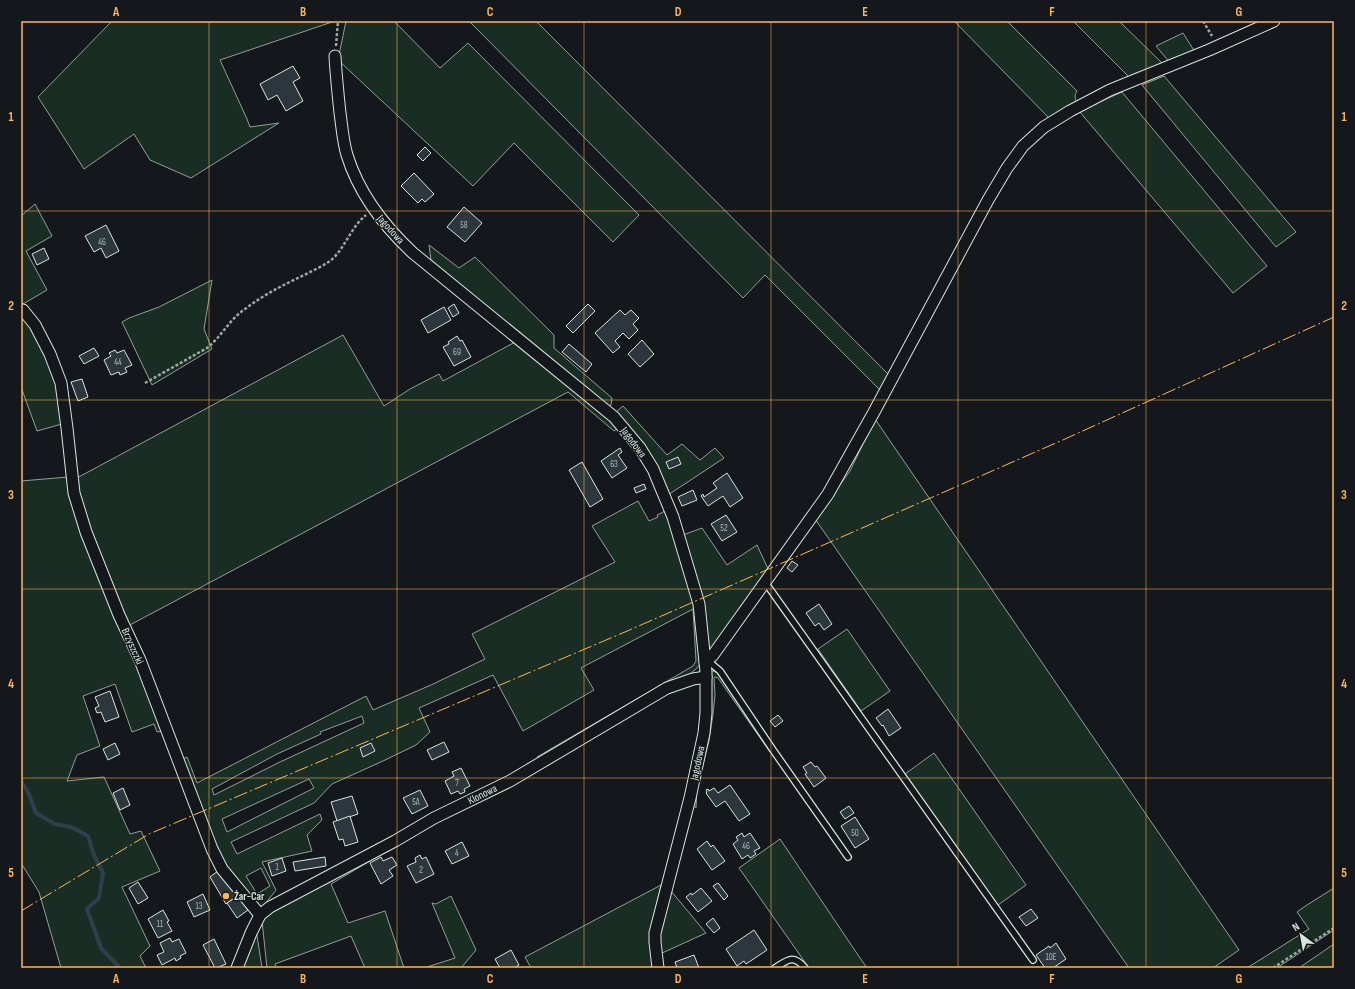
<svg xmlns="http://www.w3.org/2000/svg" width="1355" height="989" font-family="'Sofia Sans Condensed',sans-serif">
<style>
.green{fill:#1a2d24;stroke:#939e99;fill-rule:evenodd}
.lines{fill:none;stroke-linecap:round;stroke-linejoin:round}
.stream{stroke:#2f3f4d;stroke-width:4}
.building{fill:#2c363c;stroke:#d8e6dc}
.lane-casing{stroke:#d8e6dc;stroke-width:8}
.street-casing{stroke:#d8e6dc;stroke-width:13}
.path{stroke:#9da8a2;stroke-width:2.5;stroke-dasharray:3 2;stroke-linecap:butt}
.lane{stroke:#14181c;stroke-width:5.5}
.street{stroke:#14181c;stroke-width:11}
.power{stroke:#ffb74d;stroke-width:1;stroke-dasharray:14 3 2 3;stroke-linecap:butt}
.grid{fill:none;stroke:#ffb74d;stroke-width:1;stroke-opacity:0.55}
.poi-dot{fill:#ffb74d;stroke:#14181c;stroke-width:1.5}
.labels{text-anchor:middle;stroke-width:3;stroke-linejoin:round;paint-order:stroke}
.number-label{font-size:9px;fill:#adbab4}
.street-label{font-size:11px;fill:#d8e6dc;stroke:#14181c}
.poi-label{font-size:11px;font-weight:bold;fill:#d8e6dc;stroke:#14181c;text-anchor:start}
.neatline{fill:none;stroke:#ffb74d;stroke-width:1.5}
.grid-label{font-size:13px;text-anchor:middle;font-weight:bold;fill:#ffb74d}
</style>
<rect width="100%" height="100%" fill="#14181c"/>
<g class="green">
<polygon points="112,21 335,21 220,60 247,119 250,127 279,123 191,178 150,160 134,134 84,169 38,97"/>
<polygon points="346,21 394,21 440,68 468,43 639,215 613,242 514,143 473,186 338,60"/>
<polygon points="469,21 536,21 890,376 882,392 765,275 743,298"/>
<path d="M954,21H1007L1077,91C1074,96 1075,99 1077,103L1051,120Z"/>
<polygon points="1073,21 1119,21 1164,65 1130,78"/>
<polygon points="1183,33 1195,52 1170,63 1156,46"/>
<polygon points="1164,76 1296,232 1276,247 1142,85"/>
<polygon points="1122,92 1267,266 1233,293 1079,111"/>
<polygon points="35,204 52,236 26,251 47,290 23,304 21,302 21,216"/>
<polygon points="429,245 459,268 475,257 554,335 554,348 612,398 611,405 609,407 431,260"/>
<polygon points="212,280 204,329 212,349 152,385 122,322 129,318 159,307"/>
<polygon points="21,313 34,331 57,382 62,424 37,431 21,387"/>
<polygon points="343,335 384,406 410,389 439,374 443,381 517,341 613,421 617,429 614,431 568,392 128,626 93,540 75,479"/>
<polygon points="623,406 667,455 682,444 700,460 715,448 724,458 668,495 616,412"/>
<polygon points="875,419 1239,950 1213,968 1129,968 815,519 850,471"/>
<polygon points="68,477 164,731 157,732 154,724 132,732 115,684 83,696 100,746 77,755 67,781 104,777 130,834 141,831 160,871 122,887 150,946 140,956 146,968 61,968 39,892 21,863 21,481"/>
<path d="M638,501L649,521L658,517L657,515L667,510L693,591L701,663L697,668L690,674L539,760L537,757L693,666L696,661L693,609L581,668L594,690L523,731L493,675L419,708L430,732L416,745L383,761L332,784L314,803L231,842L237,854L320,814L322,820L307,835L312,851L262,862L276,890L263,907L255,904L223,865L183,759L187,757L197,783L366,696L373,710L431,685L485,659L472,634L615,562L592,526ZM362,716L364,723L280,762L214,795L212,789L277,754L321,734L320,732ZM309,779L314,788L227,832L222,819ZM261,868L270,886L257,894L246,876Z"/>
<polygon points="702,528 727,565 757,545 769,571 712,651 707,649 683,535"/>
<polygon points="847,629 890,691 861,711 818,649"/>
<polygon points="713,671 720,674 770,752 718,678 715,677 714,678 715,695 713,714 709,741 697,788 696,808 690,802 711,672"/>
<polygon points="934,753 1026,885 998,905 905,774"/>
<polygon points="780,839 856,952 867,968 809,968 739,868"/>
<polygon points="392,848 331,884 348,923 385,911 404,968 365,968 351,936 275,964 276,968 267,968 262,921 272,911"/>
<polygon points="661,885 652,923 652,968 531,968 525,957"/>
<polygon points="1334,888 1334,930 1277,968 1247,968 1309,929 1297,912 1307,905"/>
<polygon points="671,891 706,933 660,954 659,939"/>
<polygon points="451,896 476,950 461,968 424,968 455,958 432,903 436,904"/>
<polygon points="256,929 262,968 242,968"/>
<polygon points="1334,944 1334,968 1299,968"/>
</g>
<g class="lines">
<polyline class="stream" points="21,781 28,792 36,813 55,824 71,827 88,836 94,855 103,873 99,898 87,909 101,948 120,968"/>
</g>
<g class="building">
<polygon points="293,66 300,78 293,82 303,101 286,111 277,95 268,100 260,84"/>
<polygon points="425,147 431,153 423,161 417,155"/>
<polygon points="414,173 434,194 425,202 422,199 418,203 401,186"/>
<polygon points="464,207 482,223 465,242 447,227"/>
<polygon points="106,225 119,251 106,258 101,248 94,252 85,236"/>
<polygon points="44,248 49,259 37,265 32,254"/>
<polygon points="454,304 459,313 453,317 448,308"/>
<polygon points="588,304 595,311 573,333 566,326"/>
<polygon points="444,307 451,320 428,333 421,320"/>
<polygon points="620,310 625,315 631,310 639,318 633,324 638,330 629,339 623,333 615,341 620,347 613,353 595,333"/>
<polygon points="457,336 460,341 462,340 471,357 454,366 443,347 449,344 448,342"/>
<polygon points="642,340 654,354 640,367 628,354"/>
<polygon points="569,344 592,364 586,372 562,352"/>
<polygon points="94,348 99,356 84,364 79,356"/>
<polygon points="115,350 117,353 124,350 132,365 125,368 127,372 120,375 119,372 111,375 104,360 111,356 109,353"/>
<polygon points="82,379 88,397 78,401 71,382"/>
<polygon points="620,448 622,452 618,455 627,468 612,478 601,461"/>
<polygon points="678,457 681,464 669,469 666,462"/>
<polygon points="582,462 603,499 590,507 569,470"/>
<polygon points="727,473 743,498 730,507 723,496 708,506 701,496 703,494 704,497 717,488 713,483"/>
<polygon points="644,484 646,489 636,493 634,488"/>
<polygon points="693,490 697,500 682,506 678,497"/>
<polygon points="726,515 737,532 722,541 711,524"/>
<polygon points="792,561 798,565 792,572 787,568"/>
<polygon points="819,604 832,624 824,630 819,623 815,626 806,613"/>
<polygon points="110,691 119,717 105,722 101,712 97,713 95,708 99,706 95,697"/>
<polygon points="888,709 901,728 889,736 883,725 882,726 876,718"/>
<polygon points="778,715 783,721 775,727 770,721"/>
<polygon points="444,742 449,752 432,760 427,750"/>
<polygon points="115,743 120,754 108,760 103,749"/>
<polygon points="371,743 375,751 363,757 360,748"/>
<polygon points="811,762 815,767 817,766 826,778 814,787 805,774 807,773 803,767"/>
<polygon points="461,768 470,786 464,789 465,792 460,794 458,791 451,794 445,781 454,776 452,772"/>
<polygon points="730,785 750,814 739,821 725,801 716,807 706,793 707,792 706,790 708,789 709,791 714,788 718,793"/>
<polygon points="123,788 130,805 120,810 113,793"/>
<polygon points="420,790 428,806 412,814 403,798"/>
<polygon points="352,796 358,814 337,821 331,802"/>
<polygon points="849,806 854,813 845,819 840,812"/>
<polygon points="350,816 358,842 345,846 343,839 339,840 333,822"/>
<polygon points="855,817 869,839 855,848 841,826"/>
<polygon points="742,833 744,837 750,833 760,848 754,851 756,854 750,858 748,855 742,859 733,844 738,840 736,837"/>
<polygon points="707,841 711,847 713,845 725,861 712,870 697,849"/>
<polygon points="462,842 469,856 452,864 445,851"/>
<polygon points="420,855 422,859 426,857 434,874 416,883 407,866 416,862 415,858"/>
<polygon points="325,857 326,866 295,871 293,862"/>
<polygon points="381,857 383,861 392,857 397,865 389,870 393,876 381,884 370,863"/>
<polygon points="282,858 286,871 272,876 268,863"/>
<polygon points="218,871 237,896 226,904 210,877"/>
<polygon points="138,882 148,898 138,904 129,888"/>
<polygon points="718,883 728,896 724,900 713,886"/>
<polygon points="701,888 712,901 698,912 686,897 691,893 692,895"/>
<polygon points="203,894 210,910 194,917 187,902"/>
<polygon points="238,896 248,910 237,918 227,903"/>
<polygon points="1031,909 1038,918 1026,926 1019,917"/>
<polygon points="163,910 169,921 167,922 172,931 158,938 148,919"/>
<polygon points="713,918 720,928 714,933 706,924"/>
<polygon points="754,930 767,950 746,964 744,961 737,966 726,949"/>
<polygon points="170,938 172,942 179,939 186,953 180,956 181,958 176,961 175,958 162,965 157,955 164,952 160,943"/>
<polygon points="214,939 226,964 216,968 215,968 203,945"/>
<polygon points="1056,943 1066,959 1053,968 1048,968 1047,967 1045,968 1036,955 1049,946 1050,948"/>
<polygon points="511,950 519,965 514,968 500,968 495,959"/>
<polygon points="694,955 699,968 677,968 675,962"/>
</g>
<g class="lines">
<defs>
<g id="lane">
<polyline points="765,582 1033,960"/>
<polyline points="707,660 720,671 773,750 848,857"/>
<path d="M775,968C788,960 793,954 805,968"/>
</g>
<g id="street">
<path d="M335,56C336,75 338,94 340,113C342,127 343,142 347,155C359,194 384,226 413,253L614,417L640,448L653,469L673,517L699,604L706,672V713L704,733L690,798L655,933V942L658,968"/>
<polyline points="23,310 35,325 50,354 61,383 67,428 74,493 86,532 119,615 140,660 212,849 222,869 260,915 251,933 237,968"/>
<polyline points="705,662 713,655 828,494 874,412 988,200 1007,168 1023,146 1044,127 1070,111 1110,90 1209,50 1274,21"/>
<polyline points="260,915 270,907 395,841 434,818 510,781 667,688 693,679 706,677"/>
</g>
</defs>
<use href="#lane" class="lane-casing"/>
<use href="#street" class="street-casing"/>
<g class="path">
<polyline points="1203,21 1212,36"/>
<polyline points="336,46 338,21"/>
<path d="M145,383L207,348C221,337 230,319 245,309C262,296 281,286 300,277C310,272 321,267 330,261C345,249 350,228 366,215"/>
<polyline points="1273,968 1334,928"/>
</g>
<use href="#lane" class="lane"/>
<use href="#street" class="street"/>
<polyline class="power" points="21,911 149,834 625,632 1065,439 1334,317"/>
</g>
<path class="grid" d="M209,21V968M397,21V968M584,21V968M771,21V968M958,21V968M1146,21V968M21,211H1334M21,400H1334M21,589H1334M21,778H1334"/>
<circle class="poi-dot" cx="226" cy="896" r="4"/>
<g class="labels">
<g class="number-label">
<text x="464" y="228">58</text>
<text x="102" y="245">46</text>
<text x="457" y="355">69</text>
<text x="118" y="365">44</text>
<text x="614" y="467">63</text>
<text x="724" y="531">52</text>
<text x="457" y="786">7</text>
<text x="416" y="805">5A</text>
<text x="855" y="836">50</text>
<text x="746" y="849">46</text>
<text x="457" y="856">4</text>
<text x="277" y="870">1</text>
<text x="421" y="873">2</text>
<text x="199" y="909">13</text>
<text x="160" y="927">11</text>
<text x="1051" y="960">10E</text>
</g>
<g class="street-label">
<text transform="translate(391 229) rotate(48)" y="4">Jagodowa</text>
<text transform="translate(634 442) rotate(53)" y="4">Jagodowa</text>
<text transform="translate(133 646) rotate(66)" y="4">Brzyszczki</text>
<text transform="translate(697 763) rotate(-78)" y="4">Jagodowa</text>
<text transform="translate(482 794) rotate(-27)" y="4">Klonowa</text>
</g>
<g class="poi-label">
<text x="234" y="900">Żar-Car</text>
</g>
</g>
<rect width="1355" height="989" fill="none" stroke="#14181c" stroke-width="44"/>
<g transform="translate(1301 935) rotate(328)" stroke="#14181c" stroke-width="3" paint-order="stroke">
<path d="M0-3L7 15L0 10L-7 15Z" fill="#d8e6dc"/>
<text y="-6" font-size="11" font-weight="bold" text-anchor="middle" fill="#d8e6dc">N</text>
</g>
<rect x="22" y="22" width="1311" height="945" class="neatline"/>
<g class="grid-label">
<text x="116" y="16">A</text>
<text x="303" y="16">B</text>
<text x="490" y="16">C</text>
<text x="678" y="16">D</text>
<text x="865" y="16">E</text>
<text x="1052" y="16">F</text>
<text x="1239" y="16">G</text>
<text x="11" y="121">1</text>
<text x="1344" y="121">1</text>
<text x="11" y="310">2</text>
<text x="1344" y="310">2</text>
<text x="11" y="499">3</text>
<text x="1344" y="499">3</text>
<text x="11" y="688">4</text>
<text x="1344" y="688">4</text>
<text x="11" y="877">5</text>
<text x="1344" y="877">5</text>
<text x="116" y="983">A</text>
<text x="303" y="983">B</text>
<text x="490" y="983">C</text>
<text x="678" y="983">D</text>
<text x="865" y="983">E</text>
<text x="1052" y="983">F</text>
<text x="1239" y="983">G</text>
</g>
</svg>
